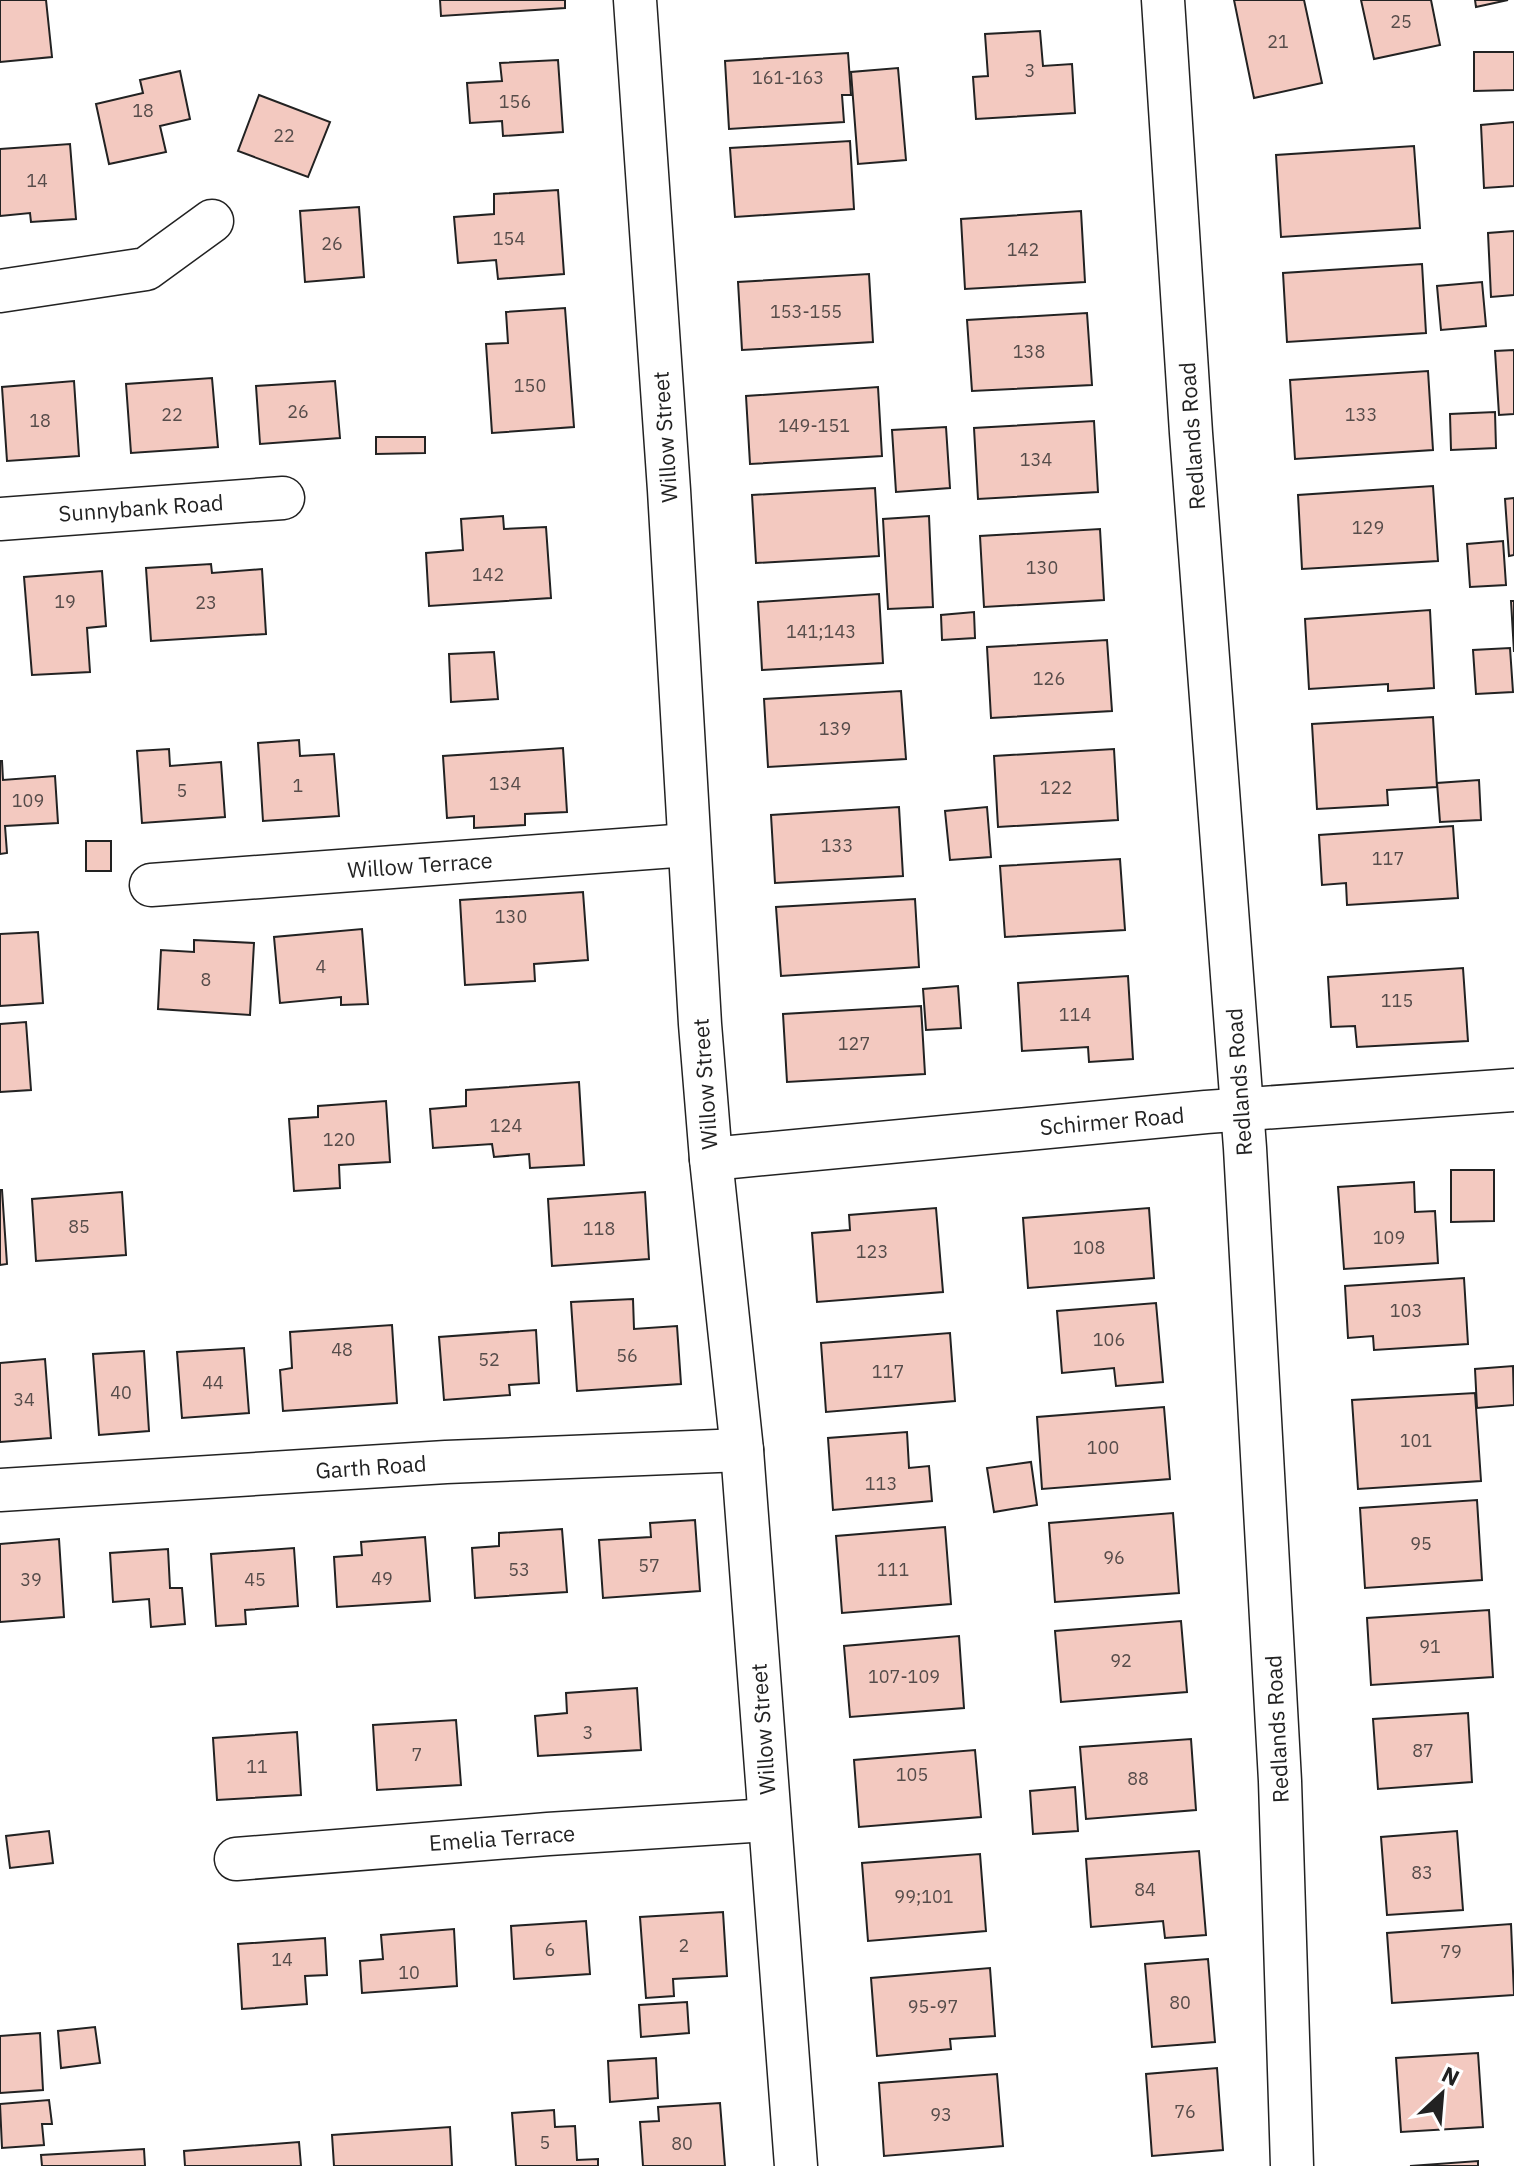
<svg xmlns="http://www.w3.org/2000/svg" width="1514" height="2166" font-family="'IBM Plex Sans',sans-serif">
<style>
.building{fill:#f3c9c0;stroke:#222;stroke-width:2}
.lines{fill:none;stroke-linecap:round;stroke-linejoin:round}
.street-casing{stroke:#222;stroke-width:45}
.street{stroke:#fff;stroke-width:42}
.labels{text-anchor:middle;stroke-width:6;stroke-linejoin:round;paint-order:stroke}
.number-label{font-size:18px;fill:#564c4a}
.street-label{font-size:22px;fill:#222;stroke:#fff}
</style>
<rect width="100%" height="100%" fill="#fff"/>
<g class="building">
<polygon points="0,0 46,0 52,57 0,62"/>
<polygon points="440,0 565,0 565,8 441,16"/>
<polygon points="1234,0 1304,0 1322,83 1254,98"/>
<polygon points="1361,0 1431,0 1440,45 1374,59"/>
<polygon points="1475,0 1508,0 1476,7"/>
<polygon points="1040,31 1043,66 1072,64 1075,113 976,119 973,77 988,76 985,34"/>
<polygon points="1474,52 1514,52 1514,90 1474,91"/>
<polygon points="848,53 851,95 842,95 844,122 729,129 725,61"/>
<polygon points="558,60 563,132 503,136 502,121 470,123 467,83 502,81 500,63"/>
<polygon points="898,68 906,160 858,164 851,72"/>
<polygon points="180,71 190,119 160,126 166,152 109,164 96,104 143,93 140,80"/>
<polygon points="259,95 330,122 308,177 238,151"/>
<polygon points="1514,122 1514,186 1484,188 1481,125"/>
<polygon points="850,141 854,209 735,217 730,148"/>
<polygon points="70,144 76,219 31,222 30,213 0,216 0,149"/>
<polygon points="1414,146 1420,228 1281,237 1276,155"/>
<polygon points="558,190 564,274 498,279 496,260 458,263 454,217 494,214 494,194"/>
<polygon points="359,207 364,277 305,282 300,211"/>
<polygon points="1081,211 1085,282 965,289 961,219"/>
<polygon points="1514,231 1514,295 1491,297 1488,233"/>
<polygon points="1422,264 1426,333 1287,342 1283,273"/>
<polygon points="869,274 873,342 742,350 738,282"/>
<polygon points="1482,282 1486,326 1441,330 1437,286"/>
<polygon points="565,308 574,427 492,433 486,344 508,343 506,312"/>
<polygon points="1087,313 1092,385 972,391 967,320"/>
<polygon points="1514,350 1514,414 1499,415 1495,351"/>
<polygon points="1428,371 1433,450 1295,459 1290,380"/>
<polygon points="212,378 218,447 131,453 126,384"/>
<polygon points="74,381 79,456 7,461 2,387"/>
<polygon points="335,381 340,438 260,444 256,386"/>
<polygon points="878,387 882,456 750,464 746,396"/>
<polygon points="1495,412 1496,448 1451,450 1450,414"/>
<polygon points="1094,421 1098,492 978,499 974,428"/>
<polygon points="946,427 950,488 896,492 892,430"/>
<polygon points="376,437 425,437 425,453 376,454"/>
<polygon points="1433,486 1438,561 1302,569 1298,495"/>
<polygon points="875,488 879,556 756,563 752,495"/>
<polygon points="1514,498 1514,555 1509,556 1505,499"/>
<polygon points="503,516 504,529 546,527 551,598 429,606 426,553 463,550 461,519"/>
<polygon points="929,516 933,607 888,609 883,519"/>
<polygon points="1100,529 1104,600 984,607 980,536"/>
<polygon points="1503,541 1506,585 1470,587 1467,544"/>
<polygon points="211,564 212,573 262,569 266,634 151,641 146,568"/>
<polygon points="102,571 106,626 87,628 90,672 32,675 24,577"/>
<polygon points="879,594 883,663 762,670 758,602"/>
<polygon points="1511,601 1514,601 1514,652"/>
<polygon points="1430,610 1434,688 1388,691 1388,684 1309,689 1305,619"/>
<polygon points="974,612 975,638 942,640 941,615"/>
<polygon points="1107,640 1112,711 991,718 987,647"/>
<polygon points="1510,648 1513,692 1476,694 1473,650"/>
<polygon points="494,652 498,699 451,702 449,654"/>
<polygon points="901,691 906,759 768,767 764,699"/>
<polygon points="1433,717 1437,787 1387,790 1388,805 1317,809 1312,724"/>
<polygon points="299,740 300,756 334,754 339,816 263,821 258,743"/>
<polygon points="563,748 567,812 525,814 525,825 474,828 474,816 447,818 443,756"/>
<polygon points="169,749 170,766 221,762 225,817 142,823 137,751"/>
<polygon points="1114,749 1118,820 998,827 994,756"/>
<polygon points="0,761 2,761 3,780 55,776 58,823 5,826 7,853 0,854"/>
<polygon points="1479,780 1481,820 1440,822 1437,783"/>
<polygon points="899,807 903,876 775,883 771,815"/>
<polygon points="987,807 991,857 950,860 945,811"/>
<polygon points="1453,826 1458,898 1347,905 1346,883 1322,885 1319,835"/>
<rect x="86" y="841" width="25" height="30"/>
<polygon points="1120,859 1125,930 1005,937 1000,866"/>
<polygon points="583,892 588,960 534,964 535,981 465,985 460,900"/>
<polygon points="915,899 919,967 781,976 776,907"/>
<polygon points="362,929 368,1004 341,1005 341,997 280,1003 274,937"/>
<polygon points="38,932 43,1003 0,1006 0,934"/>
<polygon points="194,940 254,943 250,1015 158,1009 161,950 194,952"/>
<polygon points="1463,968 1468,1041 1357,1047 1355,1026 1331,1027 1328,977"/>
<polygon points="1128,976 1133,1059 1089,1062 1088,1047 1022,1051 1018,983"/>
<polygon points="958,986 961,1028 926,1030 923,989"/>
<polygon points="921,1006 925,1074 787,1082 783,1014"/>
<polygon points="26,1022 31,1090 0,1092 0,1024"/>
<polygon points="579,1082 584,1165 530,1168 529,1154 494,1157 492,1144 433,1148 430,1109 466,1106 466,1090"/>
<polygon points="386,1101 390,1162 339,1165 340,1188 294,1191 289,1119 318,1117 318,1106"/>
<polygon points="1451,1170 1494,1170 1494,1221 1451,1222"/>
<polygon points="1414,1182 1415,1212 1435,1211 1438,1263 1344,1269 1338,1187"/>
<polygon points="0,1190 2,1190 7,1264 0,1265"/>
<polygon points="122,1192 126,1255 36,1261 32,1199"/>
<polygon points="645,1192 649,1259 552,1266 548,1199"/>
<polygon points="936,1208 943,1292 817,1302 812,1233 850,1230 849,1215"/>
<polygon points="1149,1208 1154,1278 1028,1288 1023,1218"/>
<polygon points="1464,1278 1468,1344 1374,1350 1373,1336 1348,1338 1345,1286"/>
<polygon points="633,1299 634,1329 677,1326 681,1384 577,1391 571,1302"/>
<polygon points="1156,1303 1163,1382 1116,1386 1114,1368 1062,1373 1057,1311"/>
<polygon points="392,1325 397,1403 283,1411 280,1370 292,1368 290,1332"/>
<polygon points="536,1330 539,1383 509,1385 510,1395 444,1400 439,1337"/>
<polygon points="950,1333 955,1401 826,1412 821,1343"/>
<polygon points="244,1348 249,1413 182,1418 177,1352"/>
<polygon points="144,1351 149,1431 99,1435 93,1354"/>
<polygon points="45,1359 51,1438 0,1442 0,1363"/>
<polygon points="1513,1366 1514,1405 1477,1408 1475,1369"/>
<polygon points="1475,1393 1481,1481 1358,1489 1352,1400"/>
<polygon points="1164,1407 1170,1479 1042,1489 1037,1417"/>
<polygon points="907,1432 909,1468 929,1466 932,1501 833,1510 828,1438"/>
<polygon points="1031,1462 1037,1505 994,1512 987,1468"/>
<polygon points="1477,1500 1482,1580 1365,1588 1360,1508"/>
<polygon points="1173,1513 1179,1593 1055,1602 1049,1523"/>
<polygon points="695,1520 700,1591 603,1598 599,1540 651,1537 650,1523"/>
<polygon points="945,1527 951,1604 842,1613 836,1536"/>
<polygon points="562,1529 567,1592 475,1598 472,1548 499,1546 499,1533"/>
<polygon points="425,1537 430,1601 337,1607 334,1557 362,1555 361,1542"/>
<polygon points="59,1539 64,1617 0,1622 0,1544"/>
<polygon points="294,1548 298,1606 245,1610 246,1624 216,1626 211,1554"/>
<polygon points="168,1549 170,1588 182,1588 185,1624 151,1627 149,1599 113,1602 110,1553"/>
<polygon points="1489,1610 1493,1677 1371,1685 1367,1618"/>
<polygon points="1181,1621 1187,1692 1061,1702 1055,1631"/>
<polygon points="959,1636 964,1708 850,1717 844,1646"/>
<polygon points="637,1688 641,1750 538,1756 535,1716 567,1713 566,1693"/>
<polygon points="1468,1713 1472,1782 1378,1789 1373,1719"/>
<polygon points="456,1720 461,1785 377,1790 373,1725"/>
<polygon points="297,1732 301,1795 217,1800 213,1738"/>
<polygon points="1191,1739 1196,1810 1086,1819 1080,1747"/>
<polygon points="975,1750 981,1817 859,1827 854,1760"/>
<polygon points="1075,1787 1078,1831 1033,1834 1030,1791"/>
<polygon points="49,1831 53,1863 10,1868 6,1836"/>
<polygon points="1457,1831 1463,1910 1387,1915 1381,1837"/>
<polygon points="1199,1851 1206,1935 1165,1938 1163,1921 1091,1927 1086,1859"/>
<polygon points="980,1854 986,1931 868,1941 862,1863"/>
<polygon points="723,1912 727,1976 673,1979 674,1996 646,1998 640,1917"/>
<polygon points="586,1921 590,1974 514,1979 511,1926"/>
<polygon points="1511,1924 1514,1995 1392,2003 1387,1933"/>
<polygon points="454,1929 457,1986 362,1993 360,1961 383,1959 381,1935"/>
<polygon points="325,1938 327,1975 305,1976 307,2004 242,2009 238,1944"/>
<polygon points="1208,1959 1215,2042 1152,2047 1145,1964"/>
<polygon points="990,1968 995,2036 950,2039 951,2049 877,2056 871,1978"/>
<polygon points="687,2002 689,2033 641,2037 639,2005"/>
<polygon points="95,2027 100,2063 61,2068 58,2031"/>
<polygon points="40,2033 43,2090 0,2093 0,2036"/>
<polygon points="1478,2053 1483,2127 1401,2132 1396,2058"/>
<polygon points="656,2058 658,2098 610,2102 608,2061"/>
<polygon points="1217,2068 1223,2150 1152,2156 1146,2074"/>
<polygon points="997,2074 1003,2146 884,2156 879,2083"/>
<polygon points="49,2100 52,2124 42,2124 44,2145 2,2148 0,2104"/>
<polygon points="720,2103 725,2166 643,2166 640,2122 659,2121 658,2107"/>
<polygon points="554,2110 555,2127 575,2126 577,2160 598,2159 598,2166 516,2166 512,2113"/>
<polygon points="450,2127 452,2166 334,2166 332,2135"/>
<polygon points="299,2142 301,2166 185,2166 184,2151"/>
<polygon points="144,2149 145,2166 42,2166 41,2155"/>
<polygon points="1478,2161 1478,2166 1410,2166"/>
</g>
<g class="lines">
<defs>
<g id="street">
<polyline points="635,0 669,490 700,1024 711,1159 742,1450 796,2166"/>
<polyline points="1163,0 1191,433 1245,1148 1280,1781 1292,2166"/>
<polyline points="0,291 146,269 212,221"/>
<polyline points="0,519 283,498"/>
<polyline points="151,885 688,845"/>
<polyline points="711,1159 1206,1112 1514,1090"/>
<polyline points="0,1490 446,1462 742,1450"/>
<polyline points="236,1859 548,1834 769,1820"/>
</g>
</defs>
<use href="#street" class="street-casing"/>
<use href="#street" class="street"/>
</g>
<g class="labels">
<g class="number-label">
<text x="1401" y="28">25</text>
<text x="1278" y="48">21</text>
<text x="1030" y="77">3</text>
<text x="788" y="84">161-163</text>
<text x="515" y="108">156</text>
<text x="143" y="117">18</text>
<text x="284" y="142">22</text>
<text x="37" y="187">14</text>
<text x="509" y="245">154</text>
<text x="332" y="250">26</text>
<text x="1023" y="256">142</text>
<text x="806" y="318">153-155</text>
<text x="1029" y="358">138</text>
<text x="530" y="392">150</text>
<text x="298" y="418">26</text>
<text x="172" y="421">22</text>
<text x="1361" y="421">133</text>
<text x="40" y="427">18</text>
<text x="814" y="432">149-151</text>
<text x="1036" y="466">134</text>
<text x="1368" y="534">129</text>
<text x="1042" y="574">130</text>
<text x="488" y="581">142</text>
<text x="65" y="608">19</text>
<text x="206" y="609">23</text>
<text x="821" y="638">141;143</text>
<text x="1049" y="685">126</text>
<text x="835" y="735">139</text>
<text x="505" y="790">134</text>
<text x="298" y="792">1</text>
<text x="1056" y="794">122</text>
<text x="182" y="797">5</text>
<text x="28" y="807">109</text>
<text x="837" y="852">133</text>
<text x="1388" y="865">117</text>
<text x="511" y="923">130</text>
<text x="321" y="973">4</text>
<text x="206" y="986">8</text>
<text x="1397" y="1007">115</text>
<text x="1075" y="1021">114</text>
<text x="854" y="1050">127</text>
<text x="506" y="1132">124</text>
<text x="339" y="1146">120</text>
<text x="79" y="1233">85</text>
<text x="599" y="1235">118</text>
<text x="1389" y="1244">109</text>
<text x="1089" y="1254">108</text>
<text x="872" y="1258">123</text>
<text x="1406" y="1317">103</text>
<text x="1109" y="1346">106</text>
<text x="342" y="1356">48</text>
<text x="627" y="1362">56</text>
<text x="489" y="1366">52</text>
<text x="888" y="1378">117</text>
<text x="213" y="1389">44</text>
<text x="121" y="1399">40</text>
<text x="24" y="1406">34</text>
<text x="1416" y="1447">101</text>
<text x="1103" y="1454">100</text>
<text x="881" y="1490">113</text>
<text x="1421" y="1550">95</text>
<text x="1114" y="1564">96</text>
<text x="649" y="1572">57</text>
<text x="519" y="1576">53</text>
<text x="893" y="1576">111</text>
<text x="382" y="1585">49</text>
<text x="31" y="1586">39</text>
<text x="255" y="1586">45</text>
<text x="1430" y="1653">91</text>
<text x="1121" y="1667">92</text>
<text x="904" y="1683">107-109</text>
<text x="588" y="1739">3</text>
<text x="1423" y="1757">87</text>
<text x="417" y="1761">7</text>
<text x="257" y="1773">11</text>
<text x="912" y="1781">105</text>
<text x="1138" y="1785">88</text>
<text x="1422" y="1879">83</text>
<text x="1145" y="1896">84</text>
<text x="924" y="1903">99;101</text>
<text x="684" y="1952">2</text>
<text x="550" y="1956">6</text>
<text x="1451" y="1958">79</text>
<text x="282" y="1966">14</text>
<text x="409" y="1979">10</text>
<text x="1180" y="2009">80</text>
<text x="933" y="2013">95-97</text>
<text x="1185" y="2118">76</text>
<text x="941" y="2121">93</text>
<text x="545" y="2149">5</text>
<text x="682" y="2150">80</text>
</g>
<g class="street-label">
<text transform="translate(1192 436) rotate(-94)" y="8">Redlands Road</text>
<text transform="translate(665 437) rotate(-94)" y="8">Willow Street</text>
<text transform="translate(141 508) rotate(-4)" y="8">Sunnybank Road</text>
<text transform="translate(420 865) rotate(-4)" y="8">Willow Terrace</text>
<text transform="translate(1239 1082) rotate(-94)" y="8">Redlands Road</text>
<text transform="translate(705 1084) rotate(-94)" y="8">Willow Street</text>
<text transform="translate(1112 1121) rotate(-5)" y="8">Schirmer Road</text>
<text transform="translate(371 1467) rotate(-4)" y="8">Garth Road</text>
<text transform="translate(763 1729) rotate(-94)" y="8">Willow Street</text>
<text transform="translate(1277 1729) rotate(-93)" y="8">Redlands Road</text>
<text transform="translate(502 1838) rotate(-4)" y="8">Emelia Terrace</text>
</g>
</g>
<g transform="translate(1442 2094) rotate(26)" stroke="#ffffff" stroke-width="6" paint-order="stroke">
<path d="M0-6L14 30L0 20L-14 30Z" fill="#222222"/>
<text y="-12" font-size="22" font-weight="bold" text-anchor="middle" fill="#222222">N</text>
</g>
</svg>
